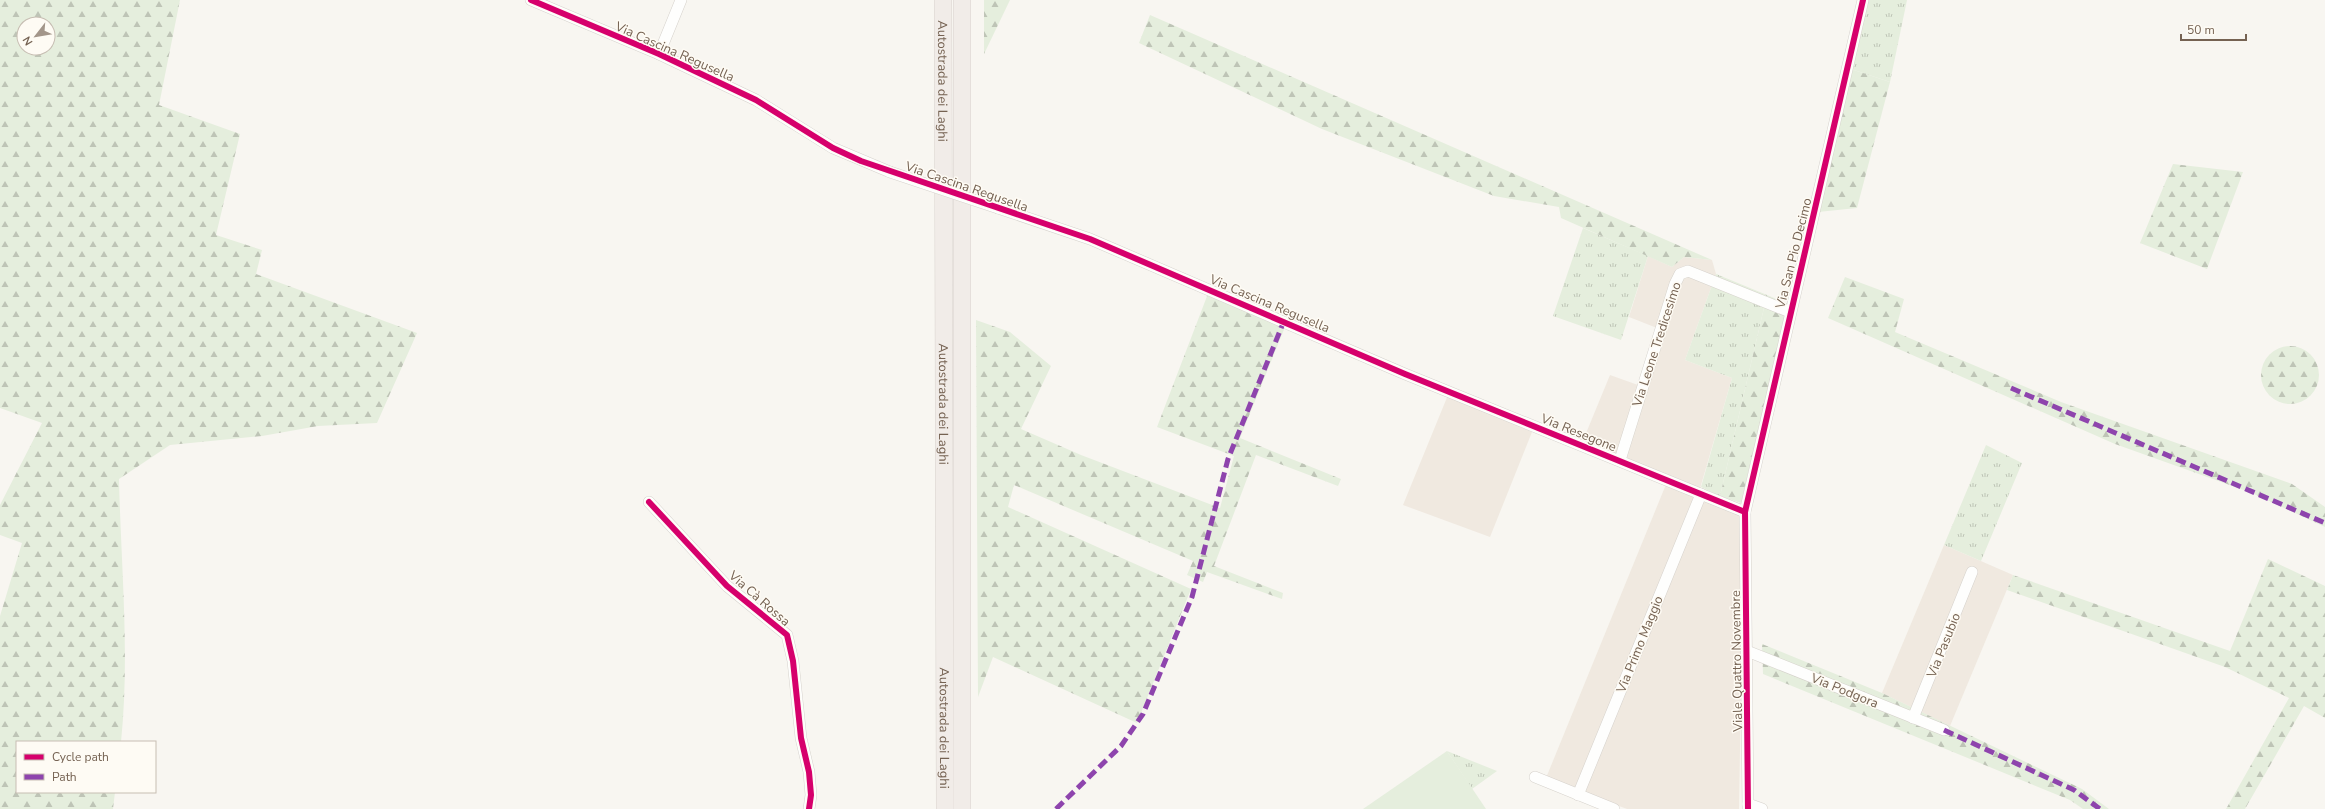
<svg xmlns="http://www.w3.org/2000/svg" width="2325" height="809" font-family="'Nunito Sans',sans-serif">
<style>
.residential{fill:#f0e9e0}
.grass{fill:url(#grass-tufts)}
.forest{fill:url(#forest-firs);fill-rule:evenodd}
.pitch{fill:#e5eedd}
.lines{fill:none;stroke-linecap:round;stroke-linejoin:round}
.minor-casing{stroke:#d6d2cc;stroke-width:12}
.highway-casing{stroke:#d9d3ce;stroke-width:18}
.minor{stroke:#fefefd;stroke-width:11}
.highway{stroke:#f1ece8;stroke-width:17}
.minor-bridge-casing{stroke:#d6d2cc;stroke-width:12;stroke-linecap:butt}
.minor-bridge{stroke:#fefefd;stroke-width:11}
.quiet{stroke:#8e44ad;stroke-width:5;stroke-dasharray:10 5;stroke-linecap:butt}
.cycleway-casing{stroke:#fefbf4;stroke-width:8}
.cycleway{stroke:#d6006c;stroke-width:6}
.labels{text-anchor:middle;stroke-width:3;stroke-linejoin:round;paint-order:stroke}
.street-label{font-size:13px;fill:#756252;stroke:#fefbf4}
</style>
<defs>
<pattern id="grass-tufts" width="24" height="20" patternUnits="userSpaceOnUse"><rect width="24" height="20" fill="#e5eedd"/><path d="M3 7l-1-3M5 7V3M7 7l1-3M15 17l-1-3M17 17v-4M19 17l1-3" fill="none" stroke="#bec4b6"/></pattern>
<pattern id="forest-firs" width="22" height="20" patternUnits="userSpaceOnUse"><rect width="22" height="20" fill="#e5eedd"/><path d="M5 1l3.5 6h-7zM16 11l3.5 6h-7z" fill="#bec4b6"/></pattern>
</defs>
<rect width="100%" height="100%" fill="#f8f6f1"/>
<g class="residential">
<polygon points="1648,256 1672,267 1684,257 1712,260 1716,274 1685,360 1732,378 1699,492 1582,443 1610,375 1638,385 1657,328 1629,317"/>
<polygon points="1448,395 1532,432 1490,537 1403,505"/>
<polygon points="1667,482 1744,513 1739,809 1627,809 1546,778"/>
<polygon points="1944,545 2013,575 1950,726 1882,693"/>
</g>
<g class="grass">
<polygon points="1866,0 1907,0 1890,82 1851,69"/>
<polygon points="1583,228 1648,256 1621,340 1553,316"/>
<polygon points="1716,274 1767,295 1720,496 1701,487 1732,378 1685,360"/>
<polygon points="1986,445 2022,463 1981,561 1944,545"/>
<polygon points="1447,751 1497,771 1472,789"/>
</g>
<g class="forest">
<path d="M0,0H180L159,105L240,134L216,235L262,250L256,274L417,333L377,423L318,426L262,436L170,445L119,479C121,567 130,655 121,742H17V792H115L113,809H0V616L22,543L0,535V505L42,423L0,408ZM24,24H48V48H24Z"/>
<polygon points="984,0 1010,0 984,54"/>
<polygon points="1150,15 1712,260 1684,257 1672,267 1561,218 1559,207 1494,196 1322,129 1139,43"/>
<polygon points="1851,69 1890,82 1857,208 1818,212"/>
<polygon points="2173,164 2243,172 2207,269 2140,243"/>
<polygon points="1845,277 1904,299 1895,332 2061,402 2292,484 2325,507 2325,527 2252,493 2115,444 1828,318"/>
<polygon points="1209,291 1285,327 1240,438 1341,479 1338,486 1256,455 1214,566 1283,593 1282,599 1207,572 1203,582 1187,575 1193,561 1014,485 1008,507 1191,589 1137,723 993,657 978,697 976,320 1010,332 1051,366 1021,429 1081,455 1220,508 1234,456 1157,427"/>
<polygon points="1767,295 1788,304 1741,503 1720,496"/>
<circle cx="2290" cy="375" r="29"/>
<polygon points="2268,559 2325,586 2325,718 2304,706 2245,809 2226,809 2289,698 2225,667 2007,590 2013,575 2230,651"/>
<polygon points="1762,644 1882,693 2082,789 2109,809 2083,809 2070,800 1763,674"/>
</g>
<polygon class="pitch" points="1447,751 1486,809 1363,809"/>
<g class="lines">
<defs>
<g id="minor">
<polyline points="531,0 659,54 756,100 833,148 890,172"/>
<polyline points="659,54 681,0"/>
<polyline points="998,208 1090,239 1405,374 1745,512"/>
<polyline points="1620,460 1675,284 1680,274 1688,271 1790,312"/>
<polyline points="649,502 727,586 787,635 793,661 801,738 809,772 811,795 809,809"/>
<polyline points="1747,651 1944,730"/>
<polyline points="1913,718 1972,572"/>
<polyline points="1535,777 1614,809"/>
<polyline points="1578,795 1701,494"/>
<polyline points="1748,804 1762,809"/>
<polyline points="1748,809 1745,512 1863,0"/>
</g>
<g id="highway">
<path id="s1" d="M943,0L945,809"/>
<polyline points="962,0 962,809"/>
</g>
</defs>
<use href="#minor" class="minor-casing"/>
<use href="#highway" class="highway-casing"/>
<use href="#minor" class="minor"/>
<use href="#highway" class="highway"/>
<defs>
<polyline id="minor-bridge" points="890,172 998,208"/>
</defs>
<use href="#minor-bridge" class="minor-bridge-casing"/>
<use href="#minor-bridge" class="minor-bridge"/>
<g class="quiet">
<polyline points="2011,388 2325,523"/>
<polyline points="1944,730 2074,790 2100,809"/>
<polyline points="1056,809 1121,746 1143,714 1192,597 1228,459 1284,321"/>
</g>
<defs>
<g id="cycleway">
<polyline points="531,0 659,54 756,100 833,148 861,161 1090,239 1405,374 1745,512"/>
<polyline points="649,502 727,586 787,635 793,661 801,738 809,772 811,795 809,809"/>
<polyline points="1748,809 1745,512 1863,0"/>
</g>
</defs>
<use href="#cycleway" class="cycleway-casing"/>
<use href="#cycleway" class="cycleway"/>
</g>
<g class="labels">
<g class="street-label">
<text transform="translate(675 51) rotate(24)" y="5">Via Cascina Regusella</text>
<text dy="5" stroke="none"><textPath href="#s1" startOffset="81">Autostrada dei Laghi</textPath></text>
<text transform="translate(967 186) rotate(19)" y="5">Via Cascina Regusella</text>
<text transform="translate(1793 253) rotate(-76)" y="5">Via San Pio Decimo</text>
<text transform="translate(1270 303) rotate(23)" y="5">Via Cascina Regusella</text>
<text transform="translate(1656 344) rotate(-72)" y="5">Via Leone Tredicesimo</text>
<text dy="5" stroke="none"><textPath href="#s1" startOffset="404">Autostrada dei Laghi</textPath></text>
<text transform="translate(1579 432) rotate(22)" y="5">Via Resegone</text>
<text transform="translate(760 598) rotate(41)" y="5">Via Cà Rossa</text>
<text transform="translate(1639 644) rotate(-68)" y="5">Via Primo Maggio</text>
<text transform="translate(1943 645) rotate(-68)" y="5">Via Pasubio</text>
<text transform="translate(1736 661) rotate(-91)" y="5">Viale Quattro Novembre</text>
<text transform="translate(1845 690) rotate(22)" y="5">Via Podgora</text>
<text dy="5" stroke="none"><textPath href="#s1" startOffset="728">Autostrada dei Laghi</textPath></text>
</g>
</g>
<rect x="16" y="741" width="140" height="52" fill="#fefbf4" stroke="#c7beb3"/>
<rect x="24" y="754" width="20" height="6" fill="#d6006c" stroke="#c7beb3"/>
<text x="52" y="761" font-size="12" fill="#756252">Cycle path</text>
<rect x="24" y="774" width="20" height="6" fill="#8e44ad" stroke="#c7beb3"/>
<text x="52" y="781" font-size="12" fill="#756252">Path</text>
<g transform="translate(36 36) rotate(239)"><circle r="19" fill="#fefbf4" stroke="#c7beb3"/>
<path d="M0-3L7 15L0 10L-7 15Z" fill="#a3968a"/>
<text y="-6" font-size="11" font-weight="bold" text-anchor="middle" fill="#756252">N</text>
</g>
<path d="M2181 34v6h65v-6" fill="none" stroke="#756252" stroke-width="2"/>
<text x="2187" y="34" font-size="12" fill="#756252" stroke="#fefbf4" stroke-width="3" paint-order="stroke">50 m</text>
</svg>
